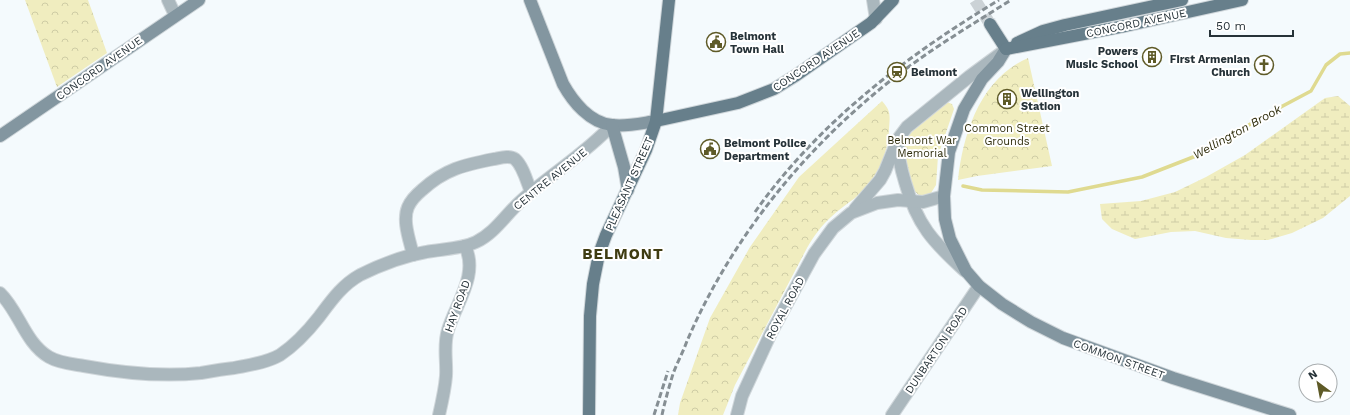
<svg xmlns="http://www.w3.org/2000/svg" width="1350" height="415" font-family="'Work Sans',sans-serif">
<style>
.wetland{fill:url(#wetland-marsh)}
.park{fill:url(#park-crowns)}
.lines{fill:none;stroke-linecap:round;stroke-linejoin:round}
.stream{stroke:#dfda90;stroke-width:3.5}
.primary-tunnel{stroke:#cbd2d6;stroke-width:12;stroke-dasharray:12 6;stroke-linecap:butt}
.minor-casing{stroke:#cfd6da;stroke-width:14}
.secondary-casing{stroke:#cfd6da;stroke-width:14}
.primary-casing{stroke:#cfd6da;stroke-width:14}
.minor{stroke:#aab7bd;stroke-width:12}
.secondary{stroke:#8396a0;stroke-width:12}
.primary{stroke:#677f8b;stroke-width:12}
.rail{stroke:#868f94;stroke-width:3;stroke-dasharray:6 3;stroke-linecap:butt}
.labels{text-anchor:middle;stroke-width:4;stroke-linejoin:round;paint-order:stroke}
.street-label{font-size:11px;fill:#263238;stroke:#fff}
.poi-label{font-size:11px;font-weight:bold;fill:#263238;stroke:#fff;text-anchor:start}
.park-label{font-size:11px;fill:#2f2d0c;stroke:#fff}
.water-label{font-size:12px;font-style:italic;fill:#2e2c0b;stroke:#fff}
.district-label{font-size:15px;font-weight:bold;letter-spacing:1px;fill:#3f3c12;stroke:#fff}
</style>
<defs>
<pattern id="wetland-marsh" width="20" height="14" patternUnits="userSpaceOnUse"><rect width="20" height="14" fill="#f0edbf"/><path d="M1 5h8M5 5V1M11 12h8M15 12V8" fill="none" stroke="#cecca5"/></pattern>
<pattern id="park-crowns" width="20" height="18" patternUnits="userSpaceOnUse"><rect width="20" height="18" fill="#f0edbf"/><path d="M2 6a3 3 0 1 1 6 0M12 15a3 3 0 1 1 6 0" fill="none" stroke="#cecca5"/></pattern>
</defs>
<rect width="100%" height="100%" fill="#f4fafd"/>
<polygon class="wetland" points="1338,96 1350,106 1350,196 1323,218 1292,233 1268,240 1251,240 1226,238 1195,231 1171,232 1135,239 1112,229 1102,219 1100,204 1141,201 1175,192 1206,177 1245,155 1325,98"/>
<g class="park">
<polygon points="25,0 88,0 107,53 57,87"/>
<path d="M1028,58L1052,166L977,176L958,180C963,133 981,78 1028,58Z"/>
<path d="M882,101C891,111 890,115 889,129C888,156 876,180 855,198C847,204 838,210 831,217C821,226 814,236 807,248L735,385L723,415H678L680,403L710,318L750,247L799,177Z"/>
<path d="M947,102L952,104L954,109L938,156L936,185L931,193L921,196C906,190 903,151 906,137Z"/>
</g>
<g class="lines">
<polyline class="stream" points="963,186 982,190 1068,192 1142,177 1206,152 1260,118 1311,91 1326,65 1340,54 1350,53"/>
<polyline class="primary-tunnel" points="975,0 990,24"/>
<defs>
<g id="minor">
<polyline points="168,0 175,15"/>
<polyline points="873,0 876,19"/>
<path d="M898,143C898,157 901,169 905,182C917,225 933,242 965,271"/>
<polyline points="855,209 880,180 885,171 898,139 907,127 970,76 1004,51"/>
<path d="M413,255C410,241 402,221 408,207C411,200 416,195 422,190C445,169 464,165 494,159C500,158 509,155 515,159C523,166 527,182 531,192"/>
<path d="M0,293C19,311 25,343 49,357C59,363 72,364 84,366C122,373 163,377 201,373C212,371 223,369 234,368C249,365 266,363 280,355C295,345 308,331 319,317C331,301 342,285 360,275C380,265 403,256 426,252C441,249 462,249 476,242C495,233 506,214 522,200C551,174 585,154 612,125"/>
<path d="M439,415C442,402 445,389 446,376C447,361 443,345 448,330C456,303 479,275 465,246"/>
<polyline points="737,415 742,396 771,333 814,254 833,228 851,213 877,203 898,200 923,202 944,196"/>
<polyline points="892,415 979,286"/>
</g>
<g id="secondary">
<path d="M530,0L563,84C573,102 590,123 612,125C626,127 642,123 656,121"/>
<polyline points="1006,49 998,62 982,79 964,109 949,152 944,196 945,219 950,239 966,271 979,286 1002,304 1031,322 1063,338 1173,378 1290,415"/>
<polyline points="612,125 624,167 628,190"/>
<polyline points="0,136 199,0"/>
</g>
<g id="primary">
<polyline points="990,24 1006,49"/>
<polyline points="1017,43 1043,31 1065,25 1182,0"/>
<polyline points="1006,49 1125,26 1242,0"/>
<polyline points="656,121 738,103 774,89 795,76 871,23 893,0"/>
<polyline points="589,415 590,316 593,284 599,254 606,235 646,150 656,121 669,0"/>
</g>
</defs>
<use href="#minor" class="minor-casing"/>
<use href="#secondary" class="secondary-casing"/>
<use href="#primary" class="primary-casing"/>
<use href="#minor" class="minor"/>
<use href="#secondary" class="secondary"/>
<use href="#primary" class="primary"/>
<g class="rail">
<path d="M755,212C818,123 906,56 999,0"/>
<polyline points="654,415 668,371"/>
<path d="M662,415C665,401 669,387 673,374C677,363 683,352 687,341C734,232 813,138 907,68C941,43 976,22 1011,0"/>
</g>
</g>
<defs>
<symbol id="civic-ring" viewBox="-11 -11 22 22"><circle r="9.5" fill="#fff" stroke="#5e5a27" stroke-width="1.5"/><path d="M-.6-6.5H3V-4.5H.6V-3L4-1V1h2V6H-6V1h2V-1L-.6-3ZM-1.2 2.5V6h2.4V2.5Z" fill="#5e5a27"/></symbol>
<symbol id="building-ring" viewBox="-11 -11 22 22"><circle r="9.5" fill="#fff" stroke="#5e5a27" stroke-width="1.5"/><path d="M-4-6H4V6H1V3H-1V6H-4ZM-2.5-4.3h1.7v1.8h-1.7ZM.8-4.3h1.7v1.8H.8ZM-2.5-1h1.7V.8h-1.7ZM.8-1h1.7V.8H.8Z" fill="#5e5a27"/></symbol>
<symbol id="church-ring" viewBox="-11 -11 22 22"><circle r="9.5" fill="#fff" stroke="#5e5a27" stroke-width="1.5"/><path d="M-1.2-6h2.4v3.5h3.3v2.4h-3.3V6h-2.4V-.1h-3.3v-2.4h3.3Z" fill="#5e5a27"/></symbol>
<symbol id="station-ring" viewBox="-11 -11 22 22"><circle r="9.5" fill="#fff" stroke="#5e5a27" stroke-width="1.5"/><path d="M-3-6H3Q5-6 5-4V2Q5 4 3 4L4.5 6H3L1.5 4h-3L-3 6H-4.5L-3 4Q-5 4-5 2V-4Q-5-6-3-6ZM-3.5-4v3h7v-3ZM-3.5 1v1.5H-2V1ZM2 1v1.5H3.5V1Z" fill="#5e5a27"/></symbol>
</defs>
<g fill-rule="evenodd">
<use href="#civic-ring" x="705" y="31" width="22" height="22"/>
<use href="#building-ring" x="1141" y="46" width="22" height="22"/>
<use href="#church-ring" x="1253" y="54" width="22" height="22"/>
<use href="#station-ring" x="886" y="61" width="22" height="22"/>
<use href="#building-ring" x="996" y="88" width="22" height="22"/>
<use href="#civic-ring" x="699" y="138" width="22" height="22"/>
</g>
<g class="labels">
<g class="street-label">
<text transform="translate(1136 23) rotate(-12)" y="4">CONCORD AVENUE</text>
<text transform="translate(816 60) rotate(-34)" y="4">CONCORD AVENUE</text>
<text transform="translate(99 68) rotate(-35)" y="4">CONCORD AVENUE</text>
<text transform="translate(550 179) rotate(-39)" y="4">CENTRE AVENUE</text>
<text transform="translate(629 184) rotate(-66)" y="4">PLEASANT STREET</text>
<text transform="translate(457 306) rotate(-70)" y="4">HAY ROAD</text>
<text transform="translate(785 308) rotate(-62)" y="4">ROYAL ROAD</text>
<text transform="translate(936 350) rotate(-56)" y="4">DUNBARTON ROAD</text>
<text transform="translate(1119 359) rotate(20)" y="4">COMMON STREET</text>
</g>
<g class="poi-label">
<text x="730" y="40">Belmont<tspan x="730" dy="13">Town Hall</tspan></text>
<text x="1138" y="55" text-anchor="end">Powers<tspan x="1138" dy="13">Music School</tspan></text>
<text x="1250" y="63" text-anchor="end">First Armenian<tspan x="1250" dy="13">Church</tspan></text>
<text x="911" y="76">Belmont</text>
<text x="1021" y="97">Wellington<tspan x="1021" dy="13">Station</tspan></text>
<text x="724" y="147">Belmont Police<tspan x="724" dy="13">Department</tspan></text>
</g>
<g class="park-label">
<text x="1007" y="132">Common Street<tspan x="1007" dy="13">Grounds</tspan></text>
<text x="922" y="144">Belmont War<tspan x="922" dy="13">Memorial</tspan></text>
</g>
<g class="water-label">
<text transform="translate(1237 132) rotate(-29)" y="4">Wellington Brook</text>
</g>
<g class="district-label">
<text x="623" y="259">BELMONT</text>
</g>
</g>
<g transform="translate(1318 383) rotate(328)"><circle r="19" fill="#ffffff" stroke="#a8adaf"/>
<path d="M0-3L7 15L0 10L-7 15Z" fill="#5e5a27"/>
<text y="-6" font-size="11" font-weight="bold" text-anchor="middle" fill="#263238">N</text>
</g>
<path d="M1210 30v6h83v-6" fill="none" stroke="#263238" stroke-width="2"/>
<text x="1216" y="30" font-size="12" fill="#263238" stroke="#ffffff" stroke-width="3" paint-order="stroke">50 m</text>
</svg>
